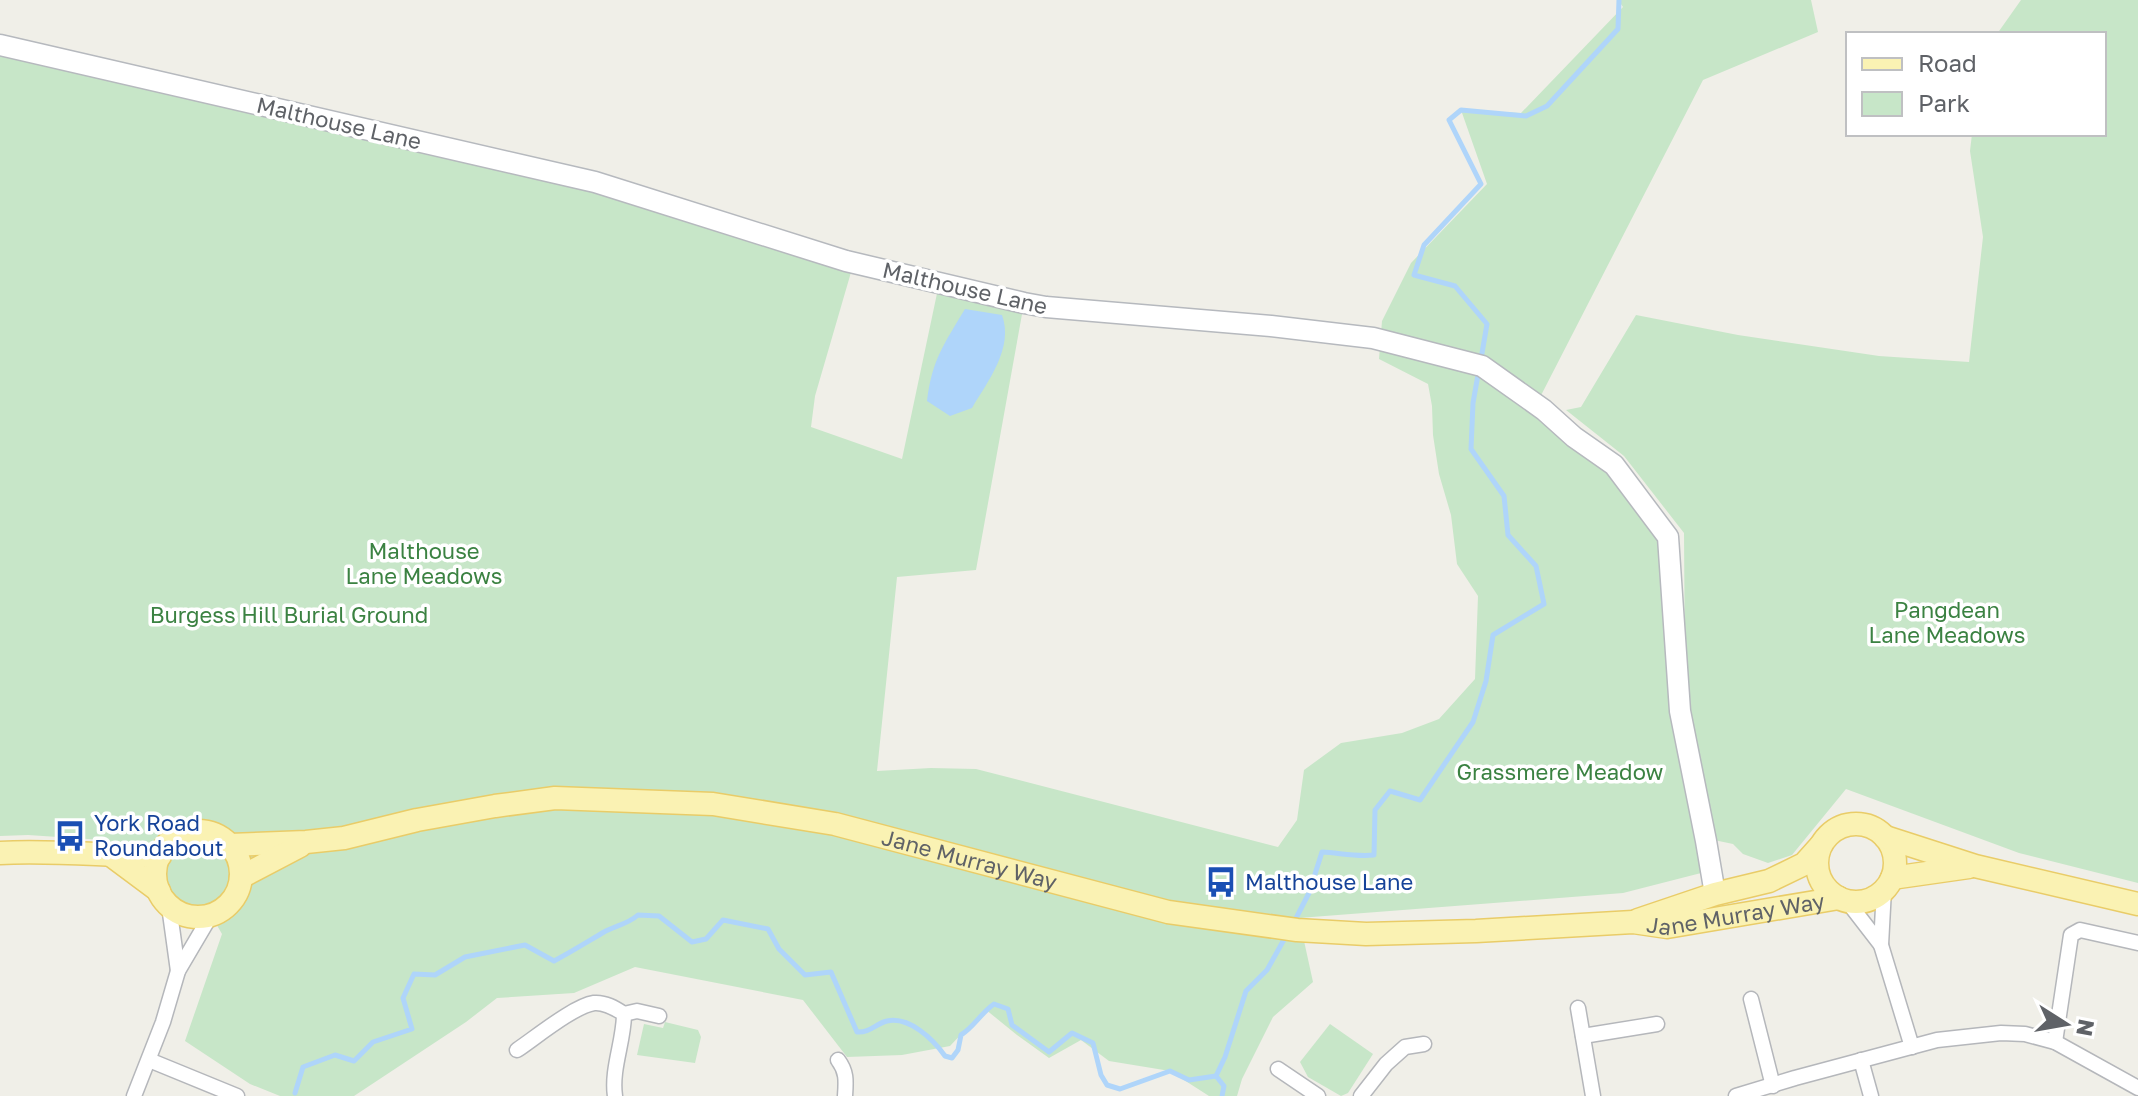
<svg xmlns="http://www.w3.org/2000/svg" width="2138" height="1096" font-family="'Golos Text',sans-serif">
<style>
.green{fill:#c7e6c8}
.water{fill:#afd5fa}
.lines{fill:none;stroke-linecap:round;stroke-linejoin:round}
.stream{stroke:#afd5fa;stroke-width:5}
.street-casing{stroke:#b5b7bb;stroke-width:17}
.secondary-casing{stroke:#b6b9be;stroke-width:23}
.primary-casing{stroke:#e9cc68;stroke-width:25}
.street{stroke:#fff;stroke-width:14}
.secondary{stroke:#fff;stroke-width:20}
.primary{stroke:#faf2b3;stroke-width:22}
.labels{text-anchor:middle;stroke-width:7;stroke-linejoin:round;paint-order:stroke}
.street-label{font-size:22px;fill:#5f6267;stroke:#fff}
.park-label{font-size:22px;fill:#3b8242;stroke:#fff}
.transit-label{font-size:22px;fill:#164399;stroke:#fff;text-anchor:start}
</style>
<rect width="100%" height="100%" fill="#f0efe8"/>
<g class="green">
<polygon points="1618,0 1811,0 1818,32 1703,80 1534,409 1607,472 1663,541 1705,872 1623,893 1299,918 1313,982 1273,1017 1242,1079 1237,1096 1209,1096 1170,1071 1109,1061 1081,1040 1049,1058 1017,1035 985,1009 950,1046 902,1055 847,1057 803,1000 635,967 574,993 497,998 466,1022 354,1096 280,1096 250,1084 185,1041 222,934 211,915 159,891 103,840 28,835 0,836 0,45 595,182 854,262 815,396 811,427 902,459 939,284 1024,303 976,570 897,577 877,771 931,768 976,769 1278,847 1297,820 1304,770 1341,743 1402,733 1439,719 1475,679 1478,596 1457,564 1451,515 1439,474 1433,435 1432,406 1428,384 1379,359 1382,321 1411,263 1487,184 1461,110 1521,113 1623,7"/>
<polygon points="2021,0 2138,0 2138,883 2019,853 1846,789 1792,855 1768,863 1743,854 1733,844 1714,840 1685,676 1684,533 1624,456 1566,410 1581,407 1636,315 1738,335 1879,356 1969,362 1983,237 1970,151 1972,134 2104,134 2104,34 1997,34"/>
<polygon points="665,1022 698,1030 701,1037 695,1063 637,1055 644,1024 663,1028"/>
<polygon points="1330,1024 1373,1054 1348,1093 1341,1096 1308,1077 1300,1062"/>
</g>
<path class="water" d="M965,309L1002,315C1014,348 988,381 972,408L950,416L927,401C932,360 944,344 965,309Z"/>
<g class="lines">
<g class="stream">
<polyline points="1481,359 1487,324 1455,286 1414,275 1424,245 1481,184 1449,120 1461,110 1526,116 1547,106 1618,29 1619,0"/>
<path d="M1293,924L1309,893L1322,852C1340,853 1356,857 1374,855L1375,810L1390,791L1420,800L1473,722L1486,681L1493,635L1544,604L1536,566L1508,535L1504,496L1471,449L1473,403L1479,369"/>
<polyline points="1216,1076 1225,1057 1246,991 1267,970 1286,936"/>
<polyline points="1216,1076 1224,1086 1222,1096"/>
<path d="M295,1093L303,1067L335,1055L354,1061L373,1042L412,1029L403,998L414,974L435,975L465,957L525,945L554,961C571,952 587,942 604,932C615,926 628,924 638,915L659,916L692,942L706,939L723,920L768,929L779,949L805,975L831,972L857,1032C870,1033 875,1024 887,1021C909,1016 933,1039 945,1056L952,1058L958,1050L961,1035C974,1027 980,1014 994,1004L1008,1009L1012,1025L1049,1052L1072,1033L1093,1043L1101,1075L1107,1085L1120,1089L1170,1071L1189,1080L1216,1076"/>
</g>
<defs>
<g id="street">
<polyline points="1884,889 1881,945 1912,1047"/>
<polyline points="1847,901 1881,945"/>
<polyline points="169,906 178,971"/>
<polyline points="1751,999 1773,1086"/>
<polyline points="1578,1008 1593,1096"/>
<polyline points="624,1014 637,1011 659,1016"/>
<polyline points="1583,1036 1657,1024"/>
<polyline points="2055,1042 2071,935 2080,930 2138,943"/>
<path d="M517,1050C535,1038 574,1006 594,1003C605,1002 615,1008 624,1014C624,1041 611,1069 615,1096"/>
<polyline points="149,1060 237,1096"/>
<path d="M838,1060C847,1072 846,1081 845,1096"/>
<polyline points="1861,1060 1871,1096"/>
<polyline points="1278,1069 1318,1096"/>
<polyline points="134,1096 163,1022 178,971 211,915"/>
<polyline points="1361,1096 1386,1064 1405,1047 1424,1044"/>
<polyline points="1736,1096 1795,1078 1937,1040 2001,1033 2025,1034 2055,1042 2138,1088"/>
</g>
<polyline id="secondary" points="0,45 595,182 846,261 1024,303 1046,307 1271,326 1373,338 1482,366 1544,410 1574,437 1614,465 1668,537 1680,711 1706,841 1715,894"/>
<g id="primary">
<circle cx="1856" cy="863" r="39"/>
<circle cx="198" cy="874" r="43"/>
<polyline points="1885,837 1975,866 2138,904"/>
<path id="s1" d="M230,845L306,842L344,838L417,820L495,806L555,798L713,804L835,824L1168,912L1297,930L1366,934L1476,931L1633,922L1667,927L1839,898"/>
<path d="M0,853C53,850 107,856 160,856"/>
<polyline points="112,856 159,891"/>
<polyline points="241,877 300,846"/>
<polyline points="1892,878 1969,867"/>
<polyline points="1638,920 1715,894 1769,881 1804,864 1821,845"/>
</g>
</defs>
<use href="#street" class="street-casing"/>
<use href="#secondary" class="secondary-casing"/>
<use href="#primary" class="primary-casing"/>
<use href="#street" class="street"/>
<use href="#secondary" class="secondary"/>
<use href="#primary" class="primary"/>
</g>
<defs>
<symbol id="bus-bare" viewBox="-9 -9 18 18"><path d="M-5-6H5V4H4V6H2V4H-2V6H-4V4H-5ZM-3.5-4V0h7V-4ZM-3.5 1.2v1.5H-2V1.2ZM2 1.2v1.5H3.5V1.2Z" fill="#1a4fb4" stroke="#fff" stroke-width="2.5" paint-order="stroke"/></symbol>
</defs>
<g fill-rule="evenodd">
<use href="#bus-bare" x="48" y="814" width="44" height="44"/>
<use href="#bus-bare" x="1199" y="860" width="44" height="44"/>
</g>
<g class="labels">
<g class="street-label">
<text transform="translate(339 123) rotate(13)" y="8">Malthouse Lane</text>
<text transform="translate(965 288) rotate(13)" y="8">Malthouse Lane</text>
<text dy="8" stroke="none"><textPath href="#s1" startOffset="750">Jane Murray Way</textPath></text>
<text dy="8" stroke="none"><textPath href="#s1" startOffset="1526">Jane Murray Way</textPath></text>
</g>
<g class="park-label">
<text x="424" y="559">Malthouse<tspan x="424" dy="25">Lane Meadows</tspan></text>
<text x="1947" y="618">Pangdean<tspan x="1947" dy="25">Lane Meadows</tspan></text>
<text x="289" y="623">Burgess Hill Burial Ground</text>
<text x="1560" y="780">Grassmere Meadow</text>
</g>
<g class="transit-label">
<text x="94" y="831">York Road<tspan x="94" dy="25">Roundabout</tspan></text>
<text x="1245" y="890">Malthouse Lane</text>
</g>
</g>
<rect x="1846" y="32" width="260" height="104" fill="#ffffff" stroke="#bfc0c2" stroke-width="2"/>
<rect x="1862" y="58" width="40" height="12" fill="#faf2b3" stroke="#bfc0c2" stroke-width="2"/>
<text x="1918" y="72" font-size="24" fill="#5f6267">Road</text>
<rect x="1862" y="92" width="40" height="24" fill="#c7e6c8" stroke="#bfc0c2" stroke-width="2"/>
<text x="1918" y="112" font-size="24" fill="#5f6267">Park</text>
<g transform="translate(2066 1024) rotate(101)" stroke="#ffffff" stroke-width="6" paint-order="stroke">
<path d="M0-6L14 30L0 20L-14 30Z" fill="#5f6267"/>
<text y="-12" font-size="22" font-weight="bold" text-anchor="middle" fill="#5f6267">N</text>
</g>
</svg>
